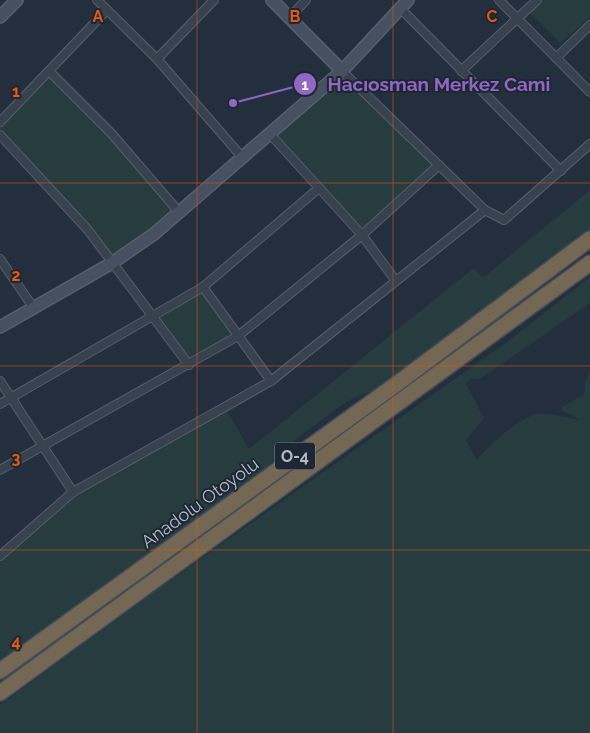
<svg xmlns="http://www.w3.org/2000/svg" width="590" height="733" font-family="Raleway,sans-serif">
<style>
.green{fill:#263c3f}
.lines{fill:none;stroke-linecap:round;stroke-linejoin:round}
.street-casing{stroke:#565f6c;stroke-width:10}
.secondary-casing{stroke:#565f6c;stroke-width:14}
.highway-casing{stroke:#434c59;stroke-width:18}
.street{stroke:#38414e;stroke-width:8}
.secondary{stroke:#465061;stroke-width:11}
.highway{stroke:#746855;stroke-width:15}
.grid{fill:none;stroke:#e8590c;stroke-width:1;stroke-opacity:0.55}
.labels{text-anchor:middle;stroke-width:4;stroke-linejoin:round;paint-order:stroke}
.shield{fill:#1d2633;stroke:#878f9c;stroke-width:1}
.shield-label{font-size:16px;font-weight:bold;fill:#b4bcc9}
.street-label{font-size:18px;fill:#b4bcc9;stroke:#1d2633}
.grid-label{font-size:16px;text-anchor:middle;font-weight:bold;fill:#e8590c;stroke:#1d2633;stroke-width:4;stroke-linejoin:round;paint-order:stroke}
.leader{fill:none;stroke:#9266c3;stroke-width:2}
.callout-dot{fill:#9266c3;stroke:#1d2633;stroke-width:2}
.mark-label{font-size:15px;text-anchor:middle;font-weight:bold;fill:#fff}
.callout-label{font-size:19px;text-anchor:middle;font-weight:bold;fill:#9266c3;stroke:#1d2633;stroke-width:4;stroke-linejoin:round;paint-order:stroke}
</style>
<rect width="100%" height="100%" fill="#242f3e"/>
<g class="green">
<polygon points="541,0 590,0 590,17 560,43 529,12"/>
<polygon points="49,71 111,133 179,212 112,263 0,135 0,122"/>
<polygon points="342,71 439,165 362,235 270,134"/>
<polygon points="590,190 590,230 570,246 377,389 349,400 281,450 264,471 242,485 101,590 0,660 0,556 73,492 225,407 249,449 474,268 483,278"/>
<path d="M590,277V303L481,378L471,379L466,384L484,418L466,440L477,460C487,446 517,421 533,415C547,411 566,418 580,420L571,414L562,411V407L584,395L585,381L590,372V733H0V705L158,589L507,342Z"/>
<polygon points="203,287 238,336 189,365 154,317"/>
</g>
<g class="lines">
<defs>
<g id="street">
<polyline points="97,0 157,59 242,157"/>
<polyline points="499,0 590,92"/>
<polyline points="400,8 561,171"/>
<polyline points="290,17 306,0"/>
<polyline points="556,58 590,25"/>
<polyline points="157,59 214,0"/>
<polyline points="49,71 111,133 179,212"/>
<polyline points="342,71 485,210 504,220 590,144"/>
<polyline points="461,71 537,0"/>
<polyline points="0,122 107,10"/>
<polyline points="270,134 362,235 396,281"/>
<polyline points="0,135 88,230 189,365"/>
<polyline points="0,259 33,307"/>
<polyline points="203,287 271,381"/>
<polyline points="0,381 73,492"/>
<polyline points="0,404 203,287 319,188"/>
<polyline points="0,470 238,336 362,235 439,165"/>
<polyline points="0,556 73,492 271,381 485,210"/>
</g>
<g id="secondary">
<polyline points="272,0 342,71"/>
<polyline points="0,17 17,0"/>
<polyline points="0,327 112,263 154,234 342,71 408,0"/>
</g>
<g id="highway">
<polyline points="0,671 398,383 590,239"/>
<polyline points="0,693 590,263"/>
</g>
</defs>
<use href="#street" class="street-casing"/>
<use href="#secondary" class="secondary-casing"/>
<use href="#highway" class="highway-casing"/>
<use href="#street" class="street"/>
<use href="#secondary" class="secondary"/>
<use href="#highway" class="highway"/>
</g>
<path class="grid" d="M197,0V733M393,0V733M0,183H590M0,366H590M0,550H590"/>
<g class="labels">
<rect class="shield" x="275" y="442.5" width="40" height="27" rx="4"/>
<g class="shield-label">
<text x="295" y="462">O-4</text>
</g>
<g class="street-label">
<text transform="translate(200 503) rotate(-36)" y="6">Anadolu Otoyolu</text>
</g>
</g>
<g class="grid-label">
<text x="98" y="22">A</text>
<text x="295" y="22">B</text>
<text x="492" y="22">C</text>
<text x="16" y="97">1</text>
<text x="16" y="281">2</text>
<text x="16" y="464">3</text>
<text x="16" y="647">4</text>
</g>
<path class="leader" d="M233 103L305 84"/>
<g class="callout-dot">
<circle cx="233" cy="103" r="5"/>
<circle cx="305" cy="84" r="12"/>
</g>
<g class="mark-label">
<text x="305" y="90">1</text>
</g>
<g class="callout-label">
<text x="439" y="91">Hacıosman Merkez Cami</text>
</g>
</svg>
